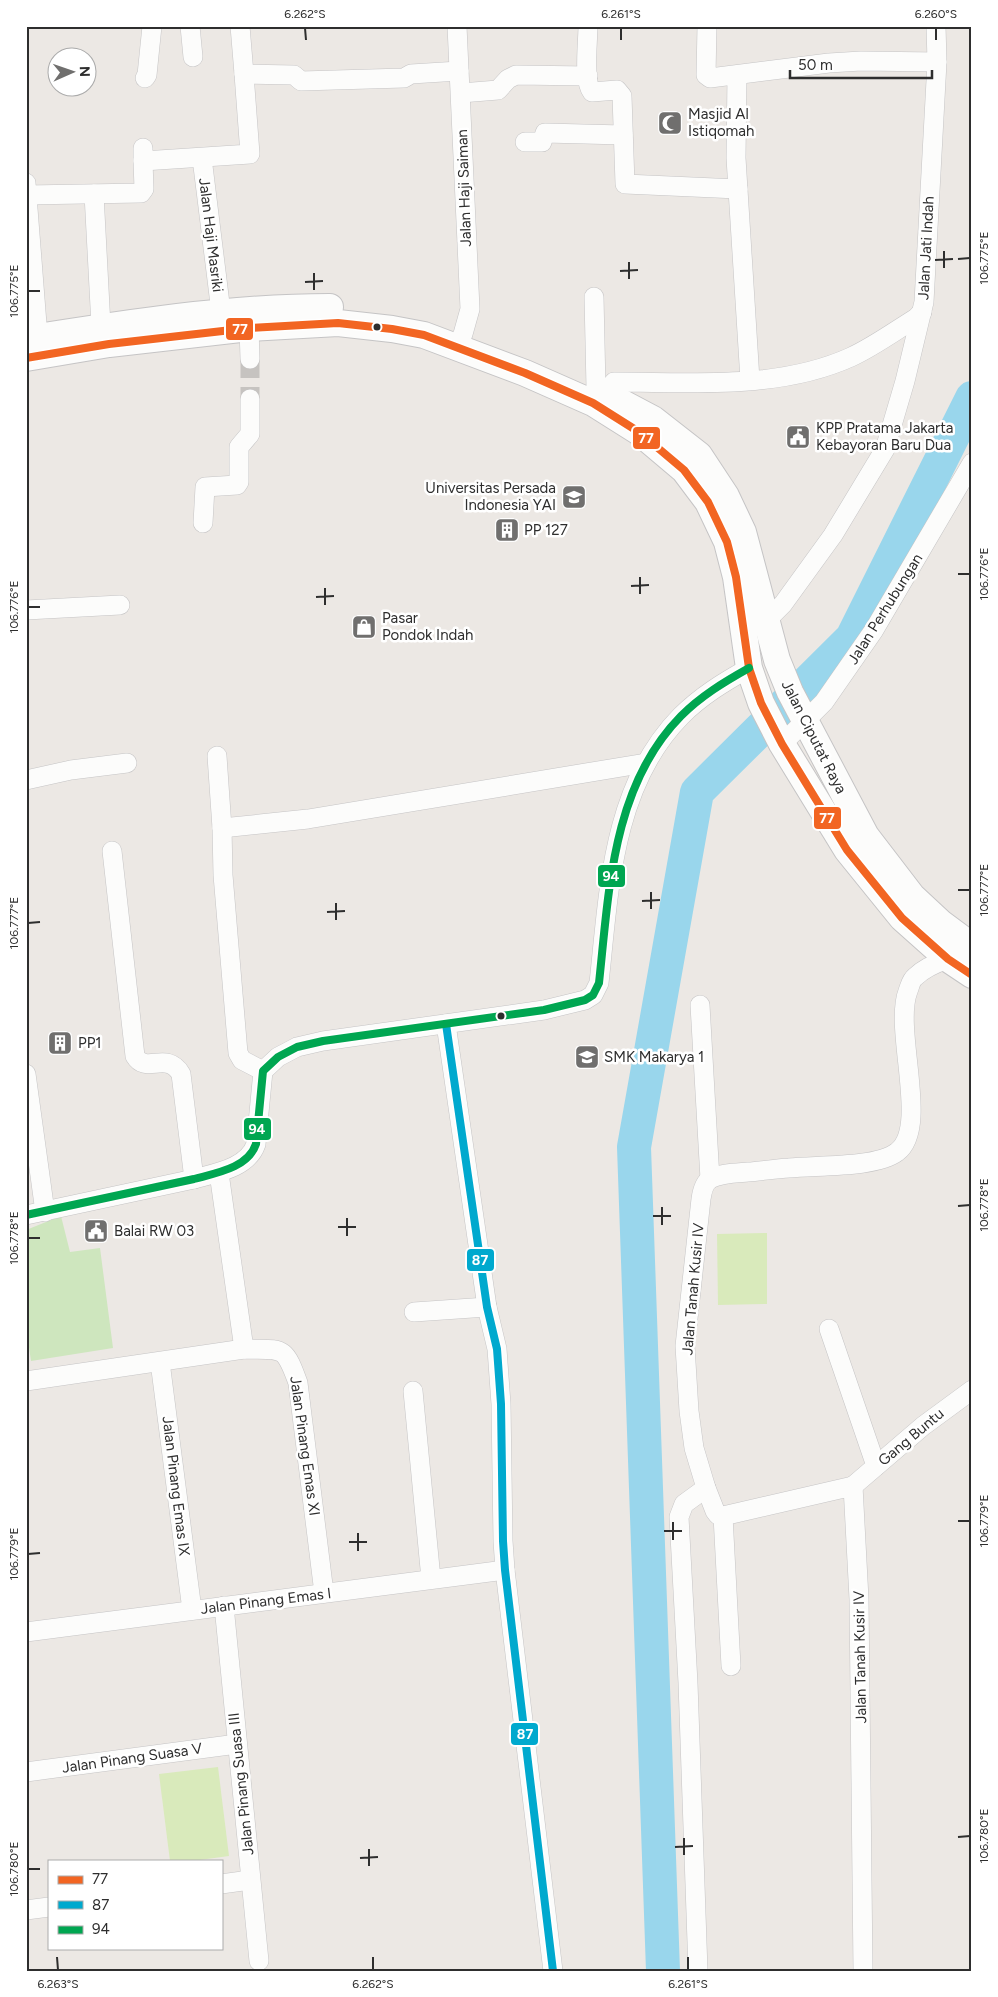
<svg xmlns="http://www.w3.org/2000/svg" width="998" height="1997" font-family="Figtree,sans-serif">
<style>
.park{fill:#cee6be}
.pitch{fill:#d9eabb}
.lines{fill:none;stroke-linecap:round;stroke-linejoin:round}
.river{stroke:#99d6ec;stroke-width:34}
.minor-tunnel{stroke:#c6c3c0;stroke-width:19;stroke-dasharray:19 9;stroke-linecap:butt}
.minor-casing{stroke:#c5c4c5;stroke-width:20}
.secondary-casing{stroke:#c5c4c5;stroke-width:28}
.minor{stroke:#fcfcfb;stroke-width:19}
.secondary{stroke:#fcfcfb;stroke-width:26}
.bus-1-casing{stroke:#fff;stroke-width:11}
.bus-2-casing{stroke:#fff;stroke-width:11}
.bus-3-casing{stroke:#fff;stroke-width:11}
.bus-1{stroke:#f26522;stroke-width:8}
.bus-2{stroke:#00a9ce;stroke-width:8}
.bus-3{stroke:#00a651;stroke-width:8}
.ticks{fill:none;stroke:#2e2e2e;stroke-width:2}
.bus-dot{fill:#2e2e2e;stroke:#fff;stroke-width:2}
.labels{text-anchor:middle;stroke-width:5;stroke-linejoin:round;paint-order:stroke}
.poi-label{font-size:15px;fill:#2e2e2e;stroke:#fff;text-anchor:start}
.street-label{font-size:15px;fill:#2e2e2e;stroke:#fff}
.line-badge{stroke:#fff;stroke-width:2}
.badge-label{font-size:14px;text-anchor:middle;font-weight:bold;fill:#fff}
.neatline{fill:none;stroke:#2e2e2e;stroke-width:2}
.ticks-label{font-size:12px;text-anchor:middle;fill:#2e2e2e}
</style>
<rect width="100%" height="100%" fill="#ece8e4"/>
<polygon class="park" points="61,1216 70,1252 100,1248 113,1348 31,1361 26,1327 26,1230"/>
<g class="pitch">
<polygon points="767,1233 767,1304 718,1305 717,1234"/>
<polygon points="218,1767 229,1856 192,1861 170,1861 159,1774"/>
</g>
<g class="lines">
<polyline class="river" points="663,1971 634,1147 697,792 852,638 972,398"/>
<polyline class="minor-tunnel" points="250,359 250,399"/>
<defs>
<g id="minor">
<polyline points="190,26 193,57"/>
<polyline points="240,26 244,74 294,75 301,81 404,78 411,74 459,71"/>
<path d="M588,26C588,41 583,81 592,92L617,90L622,96L625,184L738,189"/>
<polyline points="707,26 706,75 710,78 829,63 861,61 937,62"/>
<polyline points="737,75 736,158 750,380"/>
<polyline points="145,78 147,75 152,26"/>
<polyline points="461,93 498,90 508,79 516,75 588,76"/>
<polyline points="525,142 542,142 545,133 623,135"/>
<polyline points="143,148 143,161 250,154 244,74"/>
<polyline points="202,158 221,312"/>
<polyline points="26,183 38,337"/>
<polyline points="94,194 101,326"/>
<polyline points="27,195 141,193 144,189 143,161"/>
<polyline points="594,297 596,388"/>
<polyline points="249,328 250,359"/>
<polyline points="456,348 463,334 470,309 457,26"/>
<path d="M605,393L614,382C693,382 778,390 851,357C873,347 895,331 916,318L922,312"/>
<polyline points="203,523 205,487 237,485 239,482 239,447 250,434 250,399"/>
<polyline points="26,610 120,605"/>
<polyline points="767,620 783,604 833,535 885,449 905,381 924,302 937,62 936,26"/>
<polyline points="782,744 824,702 874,630 972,463"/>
<polyline points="217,756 222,828 223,875 238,1053 242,1060 263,1071"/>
<polyline points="26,780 71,770 127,763"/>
<polyline points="222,828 308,819 646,763"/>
<path d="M112,851L135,1056C146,1075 167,1050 181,1074L194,1179"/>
<polyline points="700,1005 710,1179"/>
<polyline points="446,1024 487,1307 497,1349 501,1404 503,1541 505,1570 553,1971"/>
<polyline points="26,1074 45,1212"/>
<polyline points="219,1173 244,1349"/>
<path d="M26,1215L194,1179C216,1173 248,1168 256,1144L263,1071L278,1057L297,1047L323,1041L544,1010L585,1000L593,995L599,983C609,891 612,786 681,716C701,696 724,682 749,668"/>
<polyline points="414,1312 487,1307"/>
<polyline points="829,1329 876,1466"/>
<polyline points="160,1362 192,1610"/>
<path d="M26,1381L244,1349C283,1350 284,1344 298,1383L324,1593"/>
<polyline points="413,1391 431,1579"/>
<polyline points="853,1486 923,1426 972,1390"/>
<polyline points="723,1516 731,1666"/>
<polyline points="224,1606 259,1961"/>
<polyline points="26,1632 505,1570"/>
<polyline points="26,1772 237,1744"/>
<polyline points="221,1884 250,1880"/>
<polyline points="26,1910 49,1907"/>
<polyline points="698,1971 688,1683 679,1517 684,1504 706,1488"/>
<path d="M863,1971L859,1599L853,1486L723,1516L718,1515L715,1511L706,1488L694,1448L689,1411L685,1346L701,1199C702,1192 704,1183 710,1179C721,1173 736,1173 748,1172C761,1171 775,1169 789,1168C817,1165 876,1168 897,1152C930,1128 893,1030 908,991C910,986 911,980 915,977C924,968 936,963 948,959"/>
</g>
<g id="secondary">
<path d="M26,339C127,323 228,307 330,307"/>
<polyline points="26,358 109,344 249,328 338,323 392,329 424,335 525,373 593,403 639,432 684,470 708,502 727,542 736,577 749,668 761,703 782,744 847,850 902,918 948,959 972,975"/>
<polyline points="619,401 653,419 699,455 726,496 743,532 777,660 790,692 866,836 912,896 941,923 972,946"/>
</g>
</defs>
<use href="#minor" class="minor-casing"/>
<use href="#secondary" class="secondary-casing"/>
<use href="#minor" class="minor"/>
<use href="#secondary" class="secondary"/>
<defs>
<polyline id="bus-1" points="26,358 109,344 249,328 338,323 392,329 424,335 525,373 593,403 639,432 684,470 708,502 727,542 736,577 749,668 761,703 782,744 847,850 902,918 948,959 972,975"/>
<polyline id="bus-2" points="446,1024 487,1307 497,1349 501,1404 503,1541 505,1570 553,1971"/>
<path id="bus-3" d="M26,1215L194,1179C216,1173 248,1168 256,1144L263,1071L278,1057L297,1047L323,1041L544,1010L585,1000L593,995L599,983C609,891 612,786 681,716C701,696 724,682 749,668"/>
</defs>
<use href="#bus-1" class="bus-1-casing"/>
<use href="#bus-2" class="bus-2-casing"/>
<use href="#bus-3" class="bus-3-casing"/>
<use href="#bus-1" class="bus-1"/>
<use href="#bus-2" class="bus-2"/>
<use href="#bus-3" class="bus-3"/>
</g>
<path class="ticks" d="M305,28L306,40M621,28V40M936,28V40M944,251V268M958,259L970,258M935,260L953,259M629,262V279M620,271L638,270M314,273V290M305,282L323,281M28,291H40M958,574H970M640,577V594M631,586L649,585M325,588V605M316,597L334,596M28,607H40M958,890H970M651,892V909M642,901L660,900M336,903V920M327,912L345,911M28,923L40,922M958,1206L970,1205M662,1207V1225M653,1216H671M347,1218V1236M338,1227H356M28,1238H40M958,1521H970M673,1522V1540M664,1531H682M358,1533V1551M349,1542H367M28,1554L40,1553M958,1837L970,1836M684,1838V1855M675,1847L693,1846M369,1849V1866M360,1858L378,1857M28,1869H40M57,1957L58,1970M373,1957V1970M688,1957V1970"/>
<defs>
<symbol id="mosque-square" viewBox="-11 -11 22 22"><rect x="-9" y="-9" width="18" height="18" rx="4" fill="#706f6e" stroke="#fff"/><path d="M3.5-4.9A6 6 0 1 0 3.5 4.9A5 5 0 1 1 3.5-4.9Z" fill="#fff"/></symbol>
<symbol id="civic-square" viewBox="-11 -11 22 22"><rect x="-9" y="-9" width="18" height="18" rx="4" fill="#706f6e" stroke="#fff"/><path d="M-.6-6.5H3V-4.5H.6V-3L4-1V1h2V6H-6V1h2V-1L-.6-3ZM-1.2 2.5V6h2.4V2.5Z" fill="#fff"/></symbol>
<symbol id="university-square" viewBox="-11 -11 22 22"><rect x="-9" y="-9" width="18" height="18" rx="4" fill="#706f6e" stroke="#fff"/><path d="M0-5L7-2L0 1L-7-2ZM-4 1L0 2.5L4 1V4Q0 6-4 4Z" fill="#fff"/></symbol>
<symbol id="building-square" viewBox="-11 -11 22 22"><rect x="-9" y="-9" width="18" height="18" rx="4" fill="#706f6e" stroke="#fff"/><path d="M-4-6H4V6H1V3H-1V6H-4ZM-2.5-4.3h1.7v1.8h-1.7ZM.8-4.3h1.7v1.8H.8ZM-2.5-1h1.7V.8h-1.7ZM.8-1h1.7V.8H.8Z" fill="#fff"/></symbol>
<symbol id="shop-square" viewBox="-11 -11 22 22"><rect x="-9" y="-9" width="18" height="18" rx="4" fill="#706f6e" stroke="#fff"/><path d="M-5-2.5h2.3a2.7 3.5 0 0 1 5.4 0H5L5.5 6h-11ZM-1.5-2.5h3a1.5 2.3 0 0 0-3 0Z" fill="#fff"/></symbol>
<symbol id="school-square" viewBox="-11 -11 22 22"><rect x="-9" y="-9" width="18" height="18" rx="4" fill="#706f6e" stroke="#fff"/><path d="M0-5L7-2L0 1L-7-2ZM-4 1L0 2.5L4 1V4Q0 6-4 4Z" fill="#fff"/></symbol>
</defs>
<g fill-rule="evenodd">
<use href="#mosque-square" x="656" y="109" width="28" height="28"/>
<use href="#civic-square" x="784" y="423" width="28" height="28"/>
<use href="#university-square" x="560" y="483" width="28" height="28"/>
<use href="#building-square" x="493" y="516" width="28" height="28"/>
<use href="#shop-square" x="350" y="613" width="28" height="28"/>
<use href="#building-square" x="46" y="1029" width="28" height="28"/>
<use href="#school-square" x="573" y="1043" width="28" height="28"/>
<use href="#civic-square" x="82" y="1217" width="28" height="28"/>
</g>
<g class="bus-dot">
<circle cx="377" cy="327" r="4.5"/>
<circle cx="501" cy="1016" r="4.5"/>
</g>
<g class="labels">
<g class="poi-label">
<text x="688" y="119">Masjid Al<tspan x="688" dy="17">Istiqomah</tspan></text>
<text x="816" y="433">KPP Pratama Jakarta<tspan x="816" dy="17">Kebayoran Baru Dua</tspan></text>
<text x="556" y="493" text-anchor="end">Universitas Persada<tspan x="556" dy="17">Indonesia YAI</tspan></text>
<text x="524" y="535">PP 127</text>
<text x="382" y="623">Pasar<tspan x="382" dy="17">Pondok Indah</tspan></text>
<text x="78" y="1048">PP1</text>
<text x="604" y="1062">SMK Makarya 1</text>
<text x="114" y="1236">Balai RW 03</text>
</g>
<g class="street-label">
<text transform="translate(464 188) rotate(-92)" y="5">Jalan Haji Saiman</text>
<text transform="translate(211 235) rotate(83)" y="5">Jalan Haji Masriki</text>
<text transform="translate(926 248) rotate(-87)" y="5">Jalan Jati Indah</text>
<text transform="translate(885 609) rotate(-58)" y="5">Jalan Perhubungan</text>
<text transform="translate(814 737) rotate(63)" y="5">Jalan Ciputat Raya</text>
<text transform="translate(693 1289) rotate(-85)" y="5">Jalan Tanah Kusir IV</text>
<text transform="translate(911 1437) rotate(-40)" y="5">Gang Buntu</text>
<text transform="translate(305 1446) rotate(82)" y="5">Jalan Pinang Emas XI</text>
<text transform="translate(176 1486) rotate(83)" y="5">Jalan Pinang Emas IX</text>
<text transform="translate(266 1601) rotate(-7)" y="5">Jalan Pinang Emas I</text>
<text transform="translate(860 1657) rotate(-91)" y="5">Jalan Tanah Kusir IV</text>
<text transform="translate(132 1758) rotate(-8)" y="5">Jalan Pinang Suasa V</text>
<text transform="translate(241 1784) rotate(-96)" y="5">Jalan Pinang Suasa III</text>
</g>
</g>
<g class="line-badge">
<rect x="225" y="317" width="29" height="24" rx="5" fill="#f26522"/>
<rect x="632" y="426" width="29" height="24" rx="5" fill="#f26522"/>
<rect x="813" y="806" width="29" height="24" rx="5" fill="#f26522"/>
<rect x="597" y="864" width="29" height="24" rx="5" fill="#00a651"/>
<rect x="243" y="1117" width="29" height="24" rx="5" fill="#00a651"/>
<rect x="466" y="1248" width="29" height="24" rx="5" fill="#00a9ce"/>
<rect x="510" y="1722" width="29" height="24" rx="5" fill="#00a9ce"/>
</g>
<g class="badge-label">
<text x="240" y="334">77</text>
<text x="646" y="443">77</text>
<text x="827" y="823">77</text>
<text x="611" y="881">94</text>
<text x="257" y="1134">94</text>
<text x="480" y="1265">87</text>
<text x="525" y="1739">87</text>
</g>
<rect width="998" height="1997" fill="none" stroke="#ffffff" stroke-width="55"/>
<rect x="48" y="1860" width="175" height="90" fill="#ffffff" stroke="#ababab"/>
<rect x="58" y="1876" width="25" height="8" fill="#f26522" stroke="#ababab"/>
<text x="92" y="1884" font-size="15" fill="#2e2e2e">77</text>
<rect x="58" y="1901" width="25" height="8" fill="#00a9ce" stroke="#ababab"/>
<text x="92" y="1910" font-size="15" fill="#2e2e2e">87</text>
<rect x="58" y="1926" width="25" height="8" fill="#00a651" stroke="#ababab"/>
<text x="92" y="1934" font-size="15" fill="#2e2e2e">94</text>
<g transform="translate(72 72) rotate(88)"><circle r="24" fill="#ffffff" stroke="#ababab"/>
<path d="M0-4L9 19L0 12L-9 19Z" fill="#706f6e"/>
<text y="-8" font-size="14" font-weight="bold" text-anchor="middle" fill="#2e2e2e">N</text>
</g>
<path d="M790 70v8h142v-8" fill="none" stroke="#2e2e2e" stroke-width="2.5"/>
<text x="798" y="70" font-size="15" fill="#2e2e2e" stroke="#ffffff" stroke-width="4" paint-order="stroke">50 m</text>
<rect x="28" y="28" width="942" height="1942" class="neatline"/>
<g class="ticks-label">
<text x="305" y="18">6.262°S</text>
<text x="621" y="18">6.261°S</text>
<text x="936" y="18">6.260°S</text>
<text transform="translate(984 258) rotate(-90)" y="4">106.775°E</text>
<text transform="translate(14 291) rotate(-90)" y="4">106.775°E</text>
<text transform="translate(984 574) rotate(-90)" y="4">106.776°E</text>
<text transform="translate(14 607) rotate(-90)" y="4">106.776°E</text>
<text transform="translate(984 890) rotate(-90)" y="4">106.777°E</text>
<text transform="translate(14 923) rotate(-90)" y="4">106.777°E</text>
<text transform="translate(984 1205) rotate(-90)" y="4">106.778°E</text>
<text transform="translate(14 1238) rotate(-90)" y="4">106.778°E</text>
<text transform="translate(984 1521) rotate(-90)" y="4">106.779°E</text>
<text transform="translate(14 1554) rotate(-90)" y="4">106.779°E</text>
<text transform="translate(984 1836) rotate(-90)" y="4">106.780°E</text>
<text transform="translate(14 1869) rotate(-90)" y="4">106.780°E</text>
<text x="58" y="1988">6.263°S</text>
<text x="373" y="1988">6.262°S</text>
<text x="688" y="1988">6.261°S</text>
</g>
</svg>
